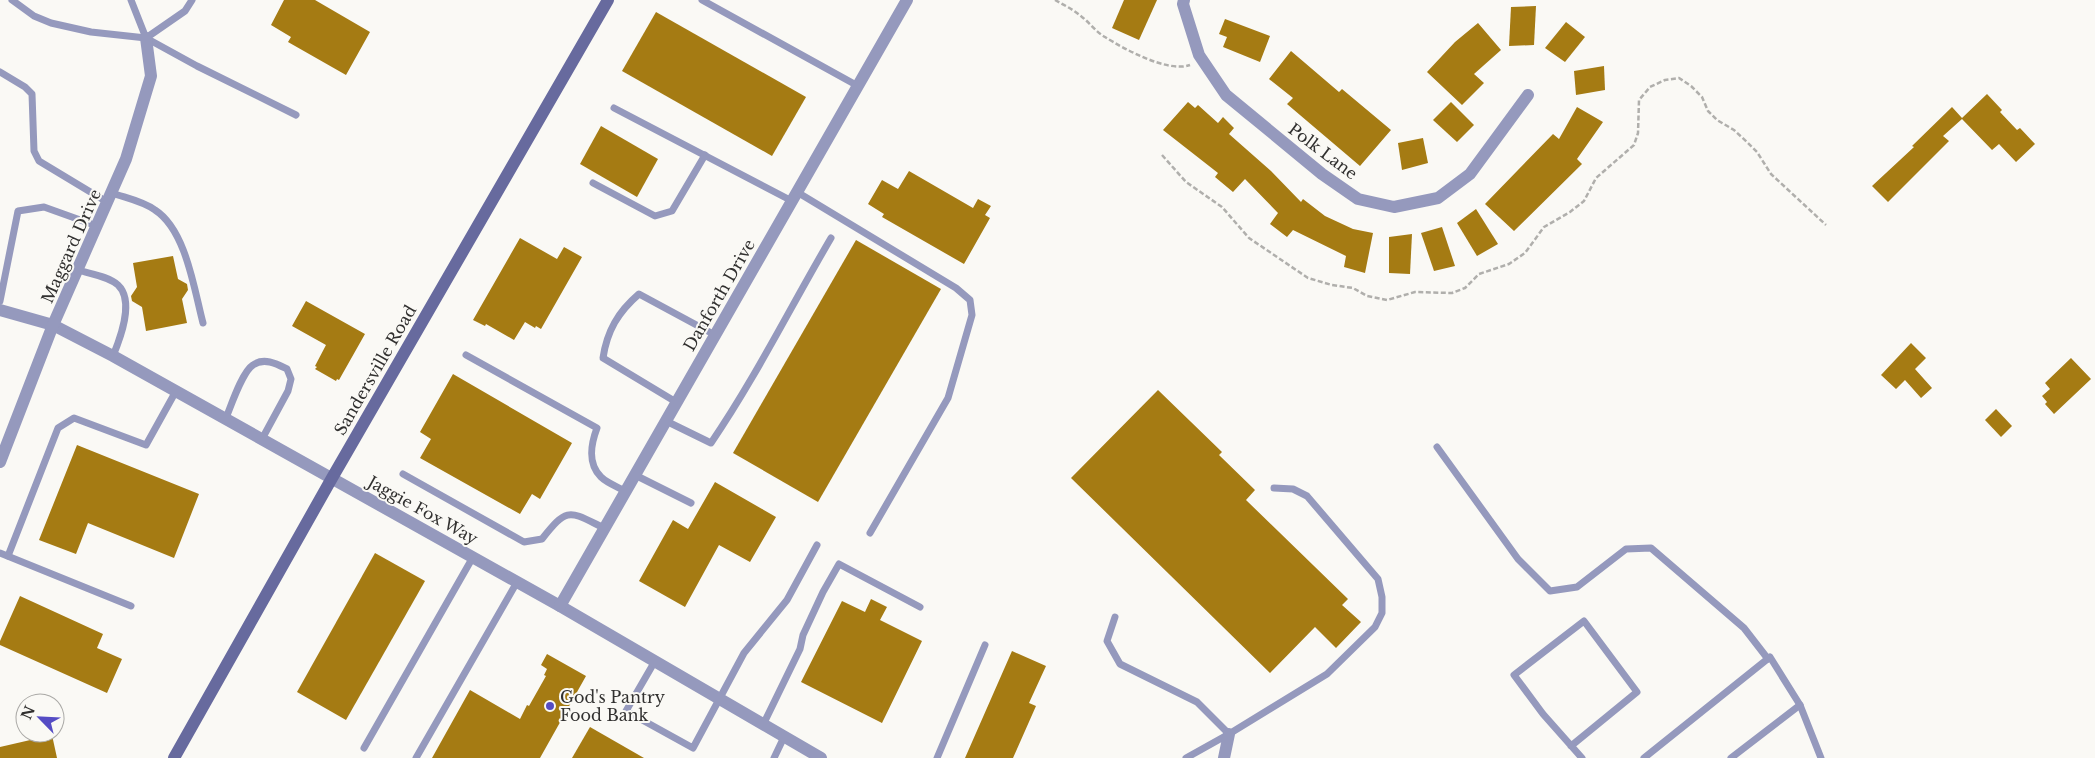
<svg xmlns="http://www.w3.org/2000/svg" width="2095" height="758" font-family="'Libre Baskerville',serif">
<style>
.building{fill:#a57b13}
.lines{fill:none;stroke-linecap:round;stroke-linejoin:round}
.path{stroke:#b0afac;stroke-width:2.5;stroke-dasharray:5 2.5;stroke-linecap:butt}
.lane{stroke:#9599bd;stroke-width:7}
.street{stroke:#9599bd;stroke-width:12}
.secondary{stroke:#676a9e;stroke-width:12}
.poi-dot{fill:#554cc4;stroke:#faf9f5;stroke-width:2}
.labels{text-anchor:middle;stroke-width:4;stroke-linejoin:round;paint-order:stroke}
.street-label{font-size:16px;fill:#323130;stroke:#faf9f5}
.poi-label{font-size:16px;fill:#323130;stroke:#faf9f5;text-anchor:start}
</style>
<rect width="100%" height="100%" fill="#faf9f5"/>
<g class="building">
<polygon points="284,0 315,0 370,32 346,75 288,42 291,37 271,25"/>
<polygon points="1124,0 1157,0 1139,40 1112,28"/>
<polygon points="1536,6 1534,45 1509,46 1511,7"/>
<polygon points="656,12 806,97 772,156 622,71"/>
<polygon points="1225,19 1270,36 1260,62 1223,47 1227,37 1219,34"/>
<polygon points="1566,22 1585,37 1565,62 1545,48"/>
<polygon points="1478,23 1501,50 1474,74 1484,83 1462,105 1427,72 1455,42"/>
<polygon points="1291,51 1339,92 1342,89 1391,130 1360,166 1287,104 1293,98 1269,79"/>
<polygon points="1604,66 1605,90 1576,95 1574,71"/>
<polygon points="1987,94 2002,110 2000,112 2017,130 2020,128 2035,144 2016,162 1999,144 1992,150 1962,119 1943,136 1949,141 1888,202 1872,186 1914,147 1912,146 1952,107 1962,118"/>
<polygon points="1188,102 1195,108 1198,105 1218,123 1223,117 1234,128 1229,134 1271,171 1301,202 1303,199 1325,216 1353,229 1373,233 1365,273 1344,267 1346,256 1293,230 1287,237 1270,224 1278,213 1245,179 1233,192 1215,177 1218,173 1163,130"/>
<polygon points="1451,102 1474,125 1457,142 1433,120"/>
<polygon points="1577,107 1603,122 1577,159 1582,164 1514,231 1485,204 1553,134 1559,139"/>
<polygon points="601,126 658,159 637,197 580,164"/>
<polygon points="1423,138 1428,163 1402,170 1398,143"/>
<polygon points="909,171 973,208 978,199 991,206 985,215 990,218 964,264 882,217 884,214 868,204 882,180 898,189"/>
<polygon points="1476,209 1498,244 1477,256 1457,223"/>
<polygon points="1442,227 1455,266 1434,271 1421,233"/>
<polygon points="1412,234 1410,274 1389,273 1389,237"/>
<polygon points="520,238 557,259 564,247 582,257 541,329 536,326 535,328 525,322 514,340 486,324 485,326 473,320"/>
<polygon points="856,240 941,289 818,502 733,453"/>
<polygon points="173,256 178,279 187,284 188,290 182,299 187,323 146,331 142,307 132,301 131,296 137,287 133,263"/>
<polygon points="306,301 365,334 339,380 337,379 336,381 315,369 317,367 315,366 326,345 292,326"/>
<polygon points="1911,343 1926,358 1915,369 1932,388 1921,398 1905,380 1896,389 1881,375"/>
<polygon points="2071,358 2091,379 2054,414 2045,404 2047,402 2042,396 2050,389 2045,383"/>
<polygon points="453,374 572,443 540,499 532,494 520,514 420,458 431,439 420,432"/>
<polygon points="1158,390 1222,452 1219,455 1255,490 1246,500 1348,599 1342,605 1361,622 1336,648 1315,627 1270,673 1071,478"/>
<polygon points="1996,409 2012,426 2001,437 1985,420"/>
<polygon points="77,445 199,494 174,558 88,523 76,554 39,540"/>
<polygon points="715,482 776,517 750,562 719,545 685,607 639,581 673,520 688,529"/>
<polygon points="375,553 425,581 346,720 297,692"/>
<polygon points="20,596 103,634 97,648 122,659 107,693 0,645 0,641"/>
<polygon points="871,599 887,607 880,620 922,641 882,723 801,682 842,601 865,612"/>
<polygon points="1012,651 1046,666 1029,703 1036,706 1013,758 965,758"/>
<polygon points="547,654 586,676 540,758 432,758 470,690 520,719 527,705 529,706 546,676 544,675 547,669 541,665"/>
<polygon points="590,727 644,758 572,758"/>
<polygon points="52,735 57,758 0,758 0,747"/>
</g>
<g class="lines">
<g class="path">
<path d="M1055,0C1064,5 1074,10 1082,17C1090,23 1096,32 1105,37C1124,49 1168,73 1190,65"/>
<polyline points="1162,155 1186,182 1222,207 1249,238 1308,278 1332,285 1353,288 1367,296 1387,300 1415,292 1452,293 1465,288 1479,274 1509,264 1525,253 1544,227 1570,212 1584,201 1596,178 1634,145 1638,133 1639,100 1650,87 1665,80 1679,78 1691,86 1702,97 1708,111 1717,120 1734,130 1747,142 1757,152 1771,174 1826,225"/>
</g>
<g class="lane">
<polyline points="12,0 34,16 51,23 91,32 146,38 197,66 296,115"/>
<polyline points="131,0 146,38"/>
<polyline points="702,0 858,86"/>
<polyline points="146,38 185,11 192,0"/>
<polyline points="0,72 25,87 32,94 34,151 39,161 107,202"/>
<polyline points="614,108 792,201"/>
<polyline points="593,183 655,216 672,211 705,155"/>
<polyline points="797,192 956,288 970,300 972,315 948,398 870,533"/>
<path d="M112,193C126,198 143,201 155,210C186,230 194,289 203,323"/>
<path d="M78,270C90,274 108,276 118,285C135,301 120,339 113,356"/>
<polyline points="0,301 18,211 44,207 97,226"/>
<path d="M466,355L597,428C591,444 587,463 601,477C607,483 618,487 625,491"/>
<path d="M676,402L603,358C607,331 618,312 639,294L715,335"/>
<path d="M226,418C231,406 242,372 253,365C264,357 277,364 287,369L291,379L288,391L262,439"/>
<path d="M666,421L711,443C756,377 791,306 831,238"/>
<polyline points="1437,447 1518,559 1550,591 1577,587 1626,549 1651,548 1744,628 1768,659"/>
<path d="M403,474L524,542L542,539C568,506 569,511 604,528"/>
<polyline points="635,475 691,503"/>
<polyline points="0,553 131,606"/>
<polyline points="8,556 58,428 74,418 146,445 176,391"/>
<polyline points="1115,617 1107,641 1120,664 1197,702 1229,734"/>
<polyline points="655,661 626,711 693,748 744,653 787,600 817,545"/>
<polyline points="763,725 800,649 803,635 823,592 839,564 920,607"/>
<polyline points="1571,746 1637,692 1584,621 1514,675 1543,714 1582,758"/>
<polyline points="364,748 473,557"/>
<polyline points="416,758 517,582"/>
<polyline points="774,758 784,737"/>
<polyline points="937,758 985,645"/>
<polyline points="1186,758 1229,734 1327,674 1375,627 1382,613 1382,597 1378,579 1307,496 1293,489 1274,488"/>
<polyline points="1644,758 1770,657 1800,705 1821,758"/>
<polyline points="1731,758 1800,705"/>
</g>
<g class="street">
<polyline points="1184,0 1183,4 1199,55 1226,95 1322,174 1358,199 1394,207 1438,198 1470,174 1528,95"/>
<polyline points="0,310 53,325 113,356 560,606 821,758"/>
<polyline points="0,462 53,325 126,159 151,76 146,38"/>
<polyline points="560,606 907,0"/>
<polyline points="1224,758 1229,734"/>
</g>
<polyline class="secondary" points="174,758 332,478 608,0"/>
</g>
<circle class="poi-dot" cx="550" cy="706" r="5"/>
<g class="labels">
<g class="street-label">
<text transform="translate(1323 151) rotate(37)" y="6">Polk Lane</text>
<text transform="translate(71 246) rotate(-66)" y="6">Maggard Drive</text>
<text transform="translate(719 295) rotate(-60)" y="6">Danforth Drive</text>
<text transform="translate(375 370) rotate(-60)" y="6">Sandersville Road</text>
<text transform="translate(423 510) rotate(29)" y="6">Jaggie Fox Way</text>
</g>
<g class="poi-label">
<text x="560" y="703">God's Pantry<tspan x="560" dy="18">Food Bank</tspan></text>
</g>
</g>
<g transform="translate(40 718) rotate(294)"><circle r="24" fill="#faf9f5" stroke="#aaa9a6"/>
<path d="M0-4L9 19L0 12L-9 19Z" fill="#554cc4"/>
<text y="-8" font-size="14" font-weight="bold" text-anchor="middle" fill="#323130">N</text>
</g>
</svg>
